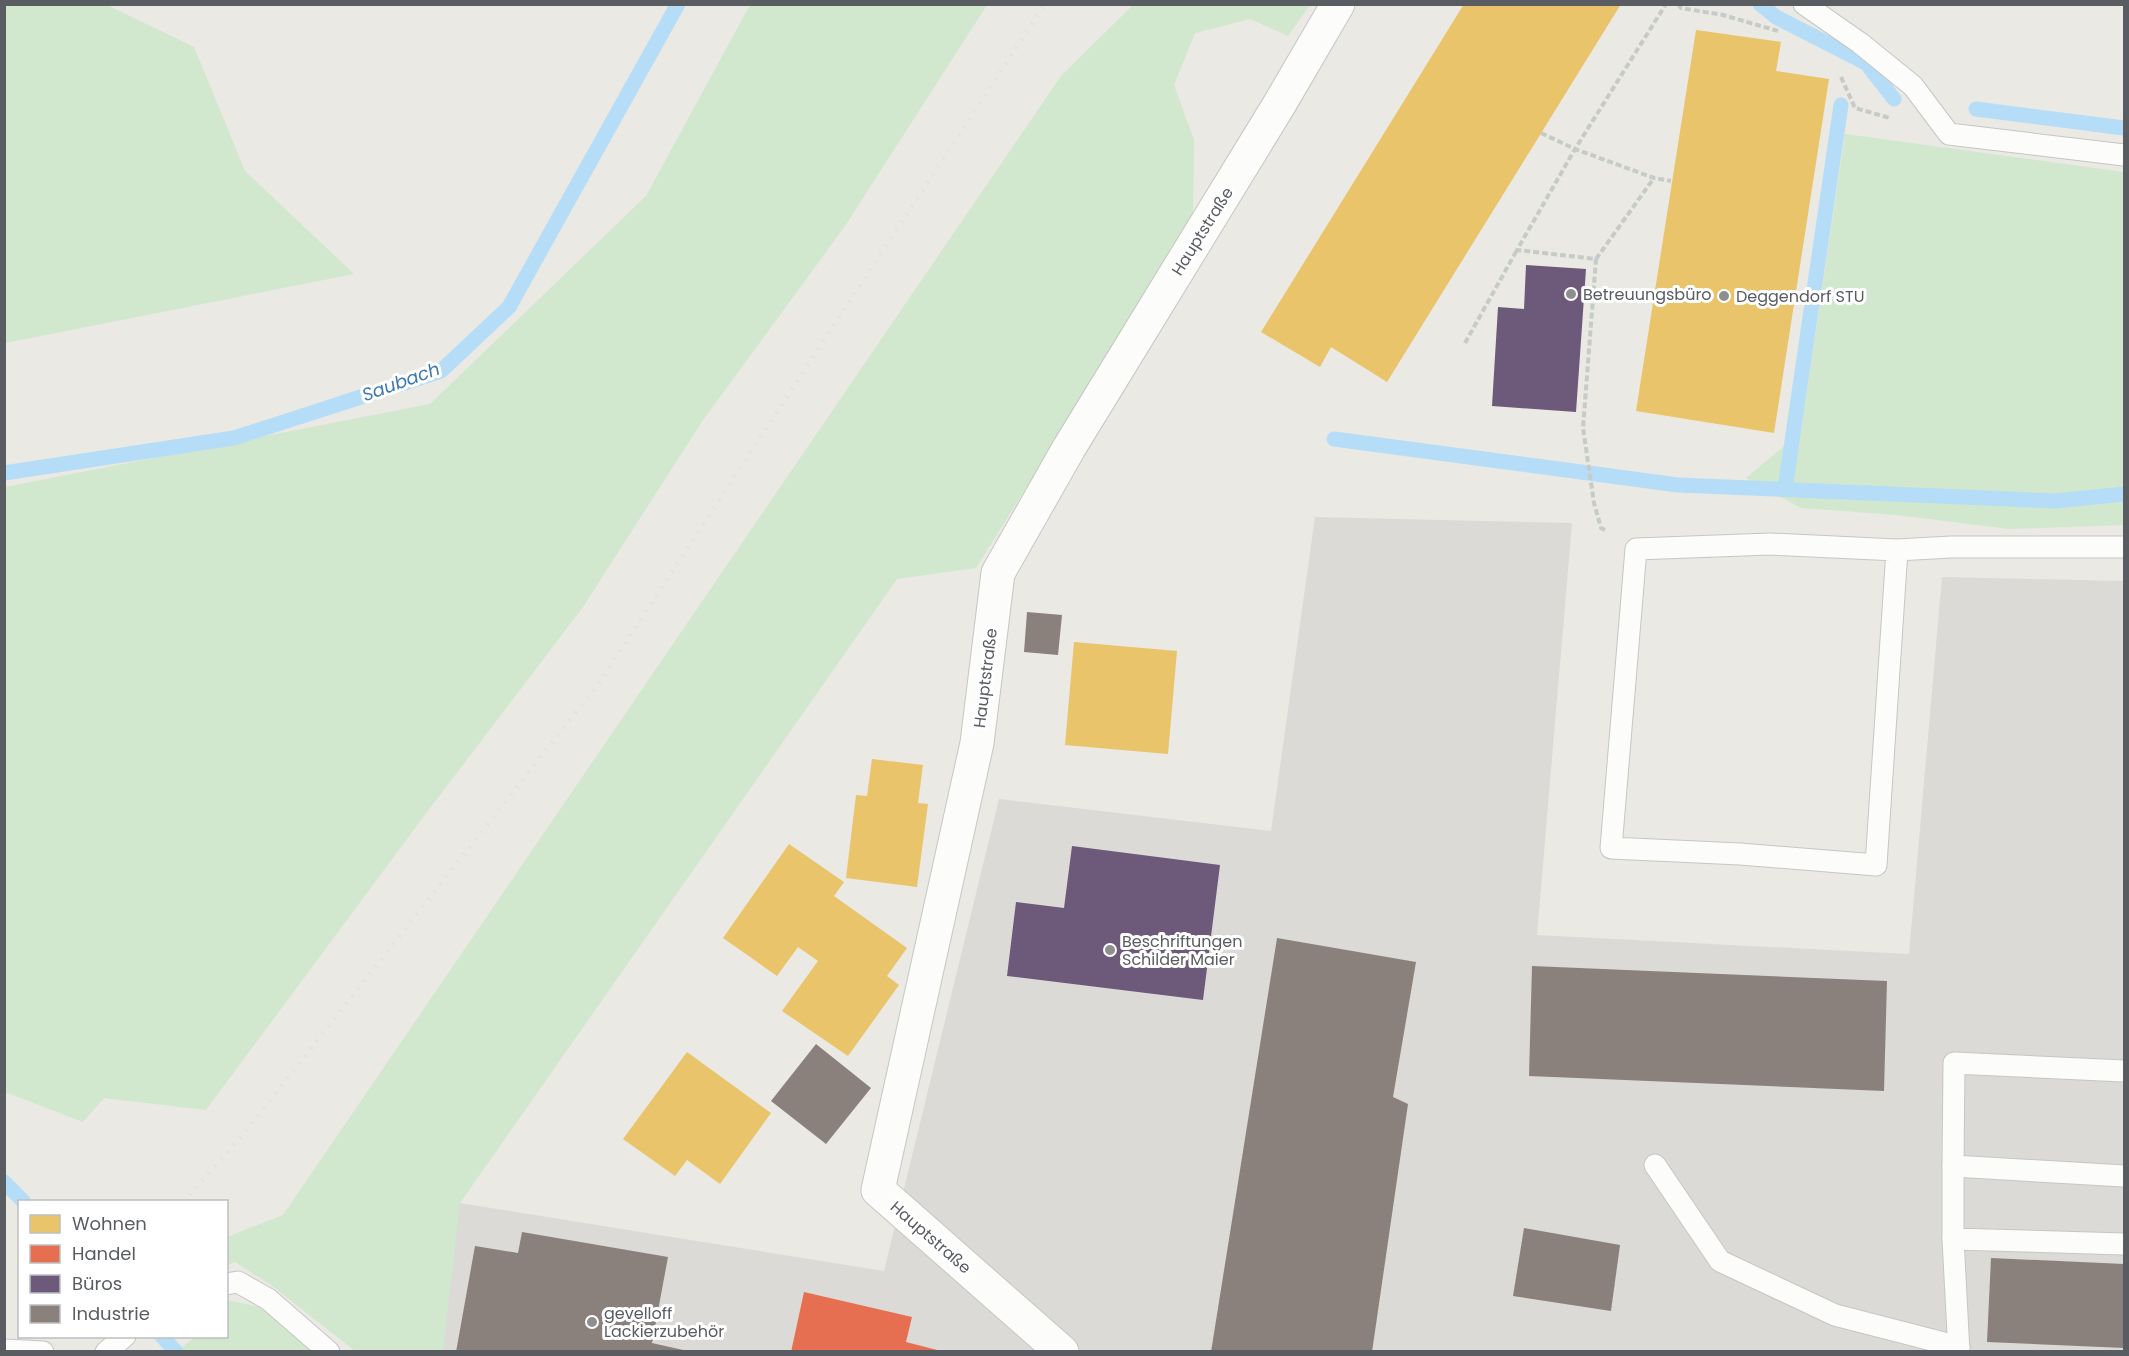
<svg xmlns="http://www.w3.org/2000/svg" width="2129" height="1356" font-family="Poppins,sans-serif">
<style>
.industrial{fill:#dcdad6}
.green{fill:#d1e7ce}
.homes{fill:#e9c46a}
.shops{fill:#e76f51}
.offices{fill:#6d597a}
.industry{fill:#8a817c}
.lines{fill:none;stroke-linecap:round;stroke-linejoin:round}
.stream{stroke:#b5ddf7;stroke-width:15}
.lane-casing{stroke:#c6c6c4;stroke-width:23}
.street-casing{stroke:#c6c6c4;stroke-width:35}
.path{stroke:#c6cbc8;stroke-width:4;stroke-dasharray:6 3;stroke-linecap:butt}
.lane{stroke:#fcfcfb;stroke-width:21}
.street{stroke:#fcfcfb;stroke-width:33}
.rail{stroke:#e2e2e1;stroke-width:4.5;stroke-dasharray:1.5 8;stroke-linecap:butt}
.poi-dot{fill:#8c8e8f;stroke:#fff;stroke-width:2}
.labels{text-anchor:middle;stroke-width:6;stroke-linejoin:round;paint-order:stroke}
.street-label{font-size:16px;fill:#595d62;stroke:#fff}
.poi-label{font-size:16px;fill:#595d62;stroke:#fff;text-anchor:start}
.water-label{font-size:18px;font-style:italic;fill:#3a79b3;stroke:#fff}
</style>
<rect width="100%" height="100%" fill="#eae9e3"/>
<polygon class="industrial" points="1315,517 1572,523 1537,935 1909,954 1942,577 2124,581 2124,1351 423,1352 460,1203 884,1271 999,799 1271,831"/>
<g class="green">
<polygon points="5,4 107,5 194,47 245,171 354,274 5,343"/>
<polygon points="750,5 987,5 845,226 703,420 583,607 424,816 206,1110 104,1098 83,1122 5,1092 5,487 430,404 646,196"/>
<polygon points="1133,5 1310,5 1288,36 1250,19 1195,33 1174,85 1194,140 1193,221 976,568 897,579 460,1203 443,1351 355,1351 271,1285 235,1262 227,1265 227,1237 283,1215 1061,76"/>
<polygon points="1845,134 2124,172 2124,525 2009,529 1897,515 1801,508 1746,478 1801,432"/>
<polygon points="227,1300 259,1307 314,1351 176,1352 195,1337 226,1336"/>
</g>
<g class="homes">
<polygon points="1464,4 1621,4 1387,382 1331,347 1320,367 1261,332"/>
<polygon points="1696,30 1781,42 1776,71 1829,79 1774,433 1636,411"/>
<polygon points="1074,642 1177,651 1168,754 1065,745"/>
<polygon points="872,759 923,765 918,803 928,804 917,887 846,878 856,795 867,796"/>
<polygon points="789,844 844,882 834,896 907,948 887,976 899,985 848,1056 782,1011 818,961 798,947 777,976 723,938"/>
<polygon points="687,1052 771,1113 720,1184 687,1160 675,1176 623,1139"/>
</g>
<polygon class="shops" points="804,1292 912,1317 906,1342 945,1352 791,1352"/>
<g class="offices">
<polygon points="1526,265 1586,269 1576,412 1492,406 1498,307 1524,309"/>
<polygon points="1072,846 1220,865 1203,1000 1007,976 1016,902 1064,908"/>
</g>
<g class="industry">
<polygon points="1027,612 1062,615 1058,655 1024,652"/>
<polygon points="1277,938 1416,962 1393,1097 1408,1104 1372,1352 1211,1352"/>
<polygon points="1532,966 1887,981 1884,1091 1529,1076"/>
<polygon points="816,1044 871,1088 826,1144 771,1101"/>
<polygon points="1524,1228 1620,1245 1611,1311 1513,1296"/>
<polygon points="522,1232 668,1257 652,1343 692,1352 456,1352 475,1246 518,1253"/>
<polygon points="1991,1258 2124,1264 2124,1348 1987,1342"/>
</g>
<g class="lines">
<g class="stream">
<polyline points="1760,4 1776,17 1866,63 1894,99"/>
<polyline points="1976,109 2124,128"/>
<polyline points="1334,439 1678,485 2056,501 2124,494"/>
<polyline points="4,473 234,438 441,371 509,307 678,4"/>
<polyline points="1785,489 1841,105"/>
<polyline points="4,1182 24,1202"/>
<polyline points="162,1336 176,1352"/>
</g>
<defs>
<g id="lane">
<polyline points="1804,4 1860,43 1913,86 1949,134 2124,155"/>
<polyline points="1897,550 1876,865 1740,854 1611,848 1636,549 1770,544 1897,550 1951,547 2124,547"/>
<polyline points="2124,1071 1954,1063 1953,1166 2124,1176"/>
<polyline points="1655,1165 1720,1261 1835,1315 1959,1347"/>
<polyline points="1953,1166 1953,1239 2124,1244"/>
<polyline points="1953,1239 1959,1352"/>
<polyline points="226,1284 238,1282 268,1299 329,1352"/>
<polyline points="4,1350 43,1352"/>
<polyline points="106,1352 125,1336"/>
</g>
<polyline id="street" points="1062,1352 878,1190 977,743 998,573 1069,448 1279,105 1338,4"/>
</defs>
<use href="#lane" class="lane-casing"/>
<use href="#street" class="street-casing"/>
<g class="path">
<polyline points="1678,4 1681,8 1723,15 1778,31"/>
<polyline points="1841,77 1855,108 1890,118"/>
<polyline points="1541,133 1575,149 1654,178 1671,181"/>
<polyline points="1596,259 1654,178"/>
<polyline points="1465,343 1517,250"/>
<polyline points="1605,530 1601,528 1594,503 1583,428 1596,259 1517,250 1575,149 1666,4"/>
</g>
<use href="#lane" class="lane"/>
<use href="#street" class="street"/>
<g class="rail">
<polyline points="183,1202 242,1136 599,683 1045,4"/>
<polyline points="47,1352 61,1336"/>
</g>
</g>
<g class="poi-dot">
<circle cx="1571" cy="294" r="6"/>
<circle cx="1724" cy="296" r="6"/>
<circle cx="1110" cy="950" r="6"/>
<circle cx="592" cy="1322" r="6"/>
</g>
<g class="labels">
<g class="street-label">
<text transform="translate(1202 231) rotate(-58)" y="6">Hauptstraße</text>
<text transform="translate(985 678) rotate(-83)" y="6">Hauptstraße</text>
<text transform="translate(931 1237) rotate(41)" y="6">Hauptstraße</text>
</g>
<g class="poi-label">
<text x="1583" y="300">Betreuungsbüro</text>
<text x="1736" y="302">Deggendorf STU</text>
<text x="1122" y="947">Beschriftungen<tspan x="1122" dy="18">Schilder Maier</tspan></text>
<text x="604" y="1319">gevelloff<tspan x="604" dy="18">Lackierzubehör</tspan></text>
</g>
<g class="water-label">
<text transform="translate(401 382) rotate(-20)" y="6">Saubach</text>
</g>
</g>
<rect width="2129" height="1356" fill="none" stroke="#595d62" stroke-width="12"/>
<rect x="18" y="1200" width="210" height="138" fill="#ffffff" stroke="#bdbec0" stroke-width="1.5"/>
<rect x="30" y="1215" width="30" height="18" fill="#e9c46a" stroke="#bdbec0" stroke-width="1.5"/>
<text x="72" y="1230" font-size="18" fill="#595d62">Wohnen</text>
<rect x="30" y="1245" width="30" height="18" fill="#e76f51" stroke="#bdbec0" stroke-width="1.5"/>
<text x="72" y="1260" font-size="18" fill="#595d62">Handel</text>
<rect x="30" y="1275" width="30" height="18" fill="#6d597a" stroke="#bdbec0" stroke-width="1.5"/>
<text x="72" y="1290" font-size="18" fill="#595d62">Büros</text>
<rect x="30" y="1305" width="30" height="18" fill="#8a817c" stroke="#bdbec0" stroke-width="1.5"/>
<text x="72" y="1320" font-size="18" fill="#595d62">Industrie</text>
</svg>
